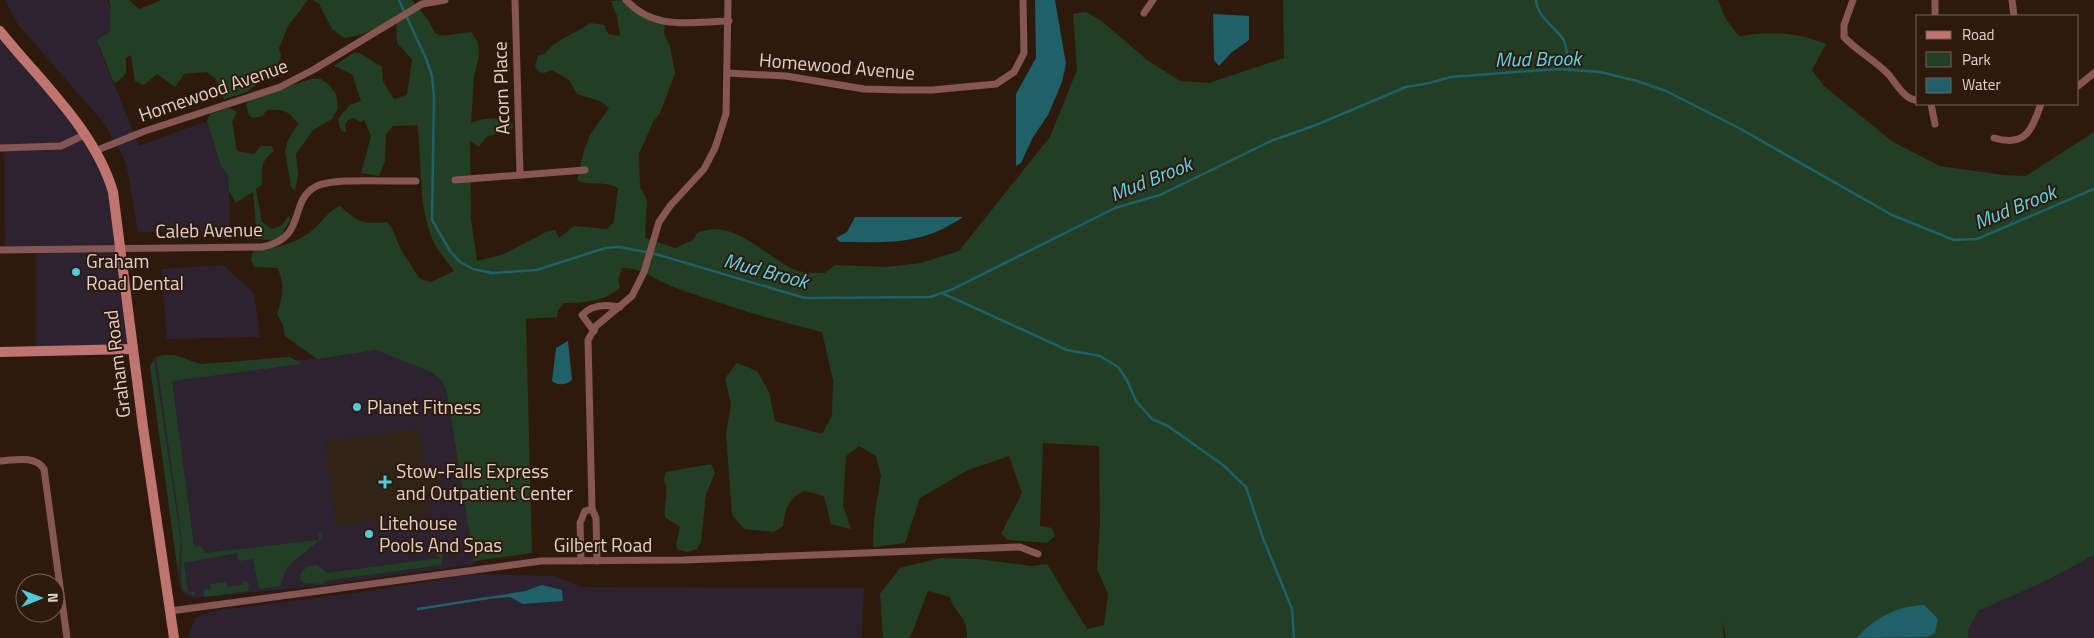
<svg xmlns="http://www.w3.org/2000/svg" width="2094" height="638" font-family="'Titillium Web',sans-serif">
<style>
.commercial{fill:#2c2230}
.medical{fill:#2f2415}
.green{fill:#223f26}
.water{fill:#1f6069}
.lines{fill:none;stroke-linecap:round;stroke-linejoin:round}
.stream{stroke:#1f6069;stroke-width:2.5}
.street{stroke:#855653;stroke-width:7}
.secondary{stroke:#bf7470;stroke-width:10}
.poi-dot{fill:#52cbd8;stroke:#2e1a0d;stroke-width:2}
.labels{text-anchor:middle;stroke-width:4;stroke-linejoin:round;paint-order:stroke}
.street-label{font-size:19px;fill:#e0d1c9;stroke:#2e1a0d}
.poi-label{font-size:19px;fill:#e0d1c9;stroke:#2e1a0d;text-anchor:start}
.water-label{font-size:20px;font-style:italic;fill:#5cd7ea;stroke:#2e1a0d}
</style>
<rect width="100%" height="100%" fill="#2e1a0d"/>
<g class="commercial">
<polygon points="5,0 107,0 122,38 99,47 139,146 204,122 228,133 230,231 138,232 126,163 106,126 17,23"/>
<polygon points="0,31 67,113 109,182 133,349 36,352 36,250 5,250 4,148 0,148"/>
<polygon points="223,265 254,293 260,337 167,339 161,269"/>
<polygon points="376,350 431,372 442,381 447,393 475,564 327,585 194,598 184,595 180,588 151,363 156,357 164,355 174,355 201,364 317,359"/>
<polygon points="2094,555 2094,638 1968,638 1968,630 1978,611 2046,581"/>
<polygon points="474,574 555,576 582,587 864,588 862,638 188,638 195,618 212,611 361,592"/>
</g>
<polygon class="medical" points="419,429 425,472 441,473 440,491 427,491 430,514 336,526 325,442"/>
<g class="green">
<path d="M109,0H129L139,9L162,0H308L288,26L279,48L281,56L277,67L247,92L224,99L216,79L207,72L184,74L175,87L157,74L144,85L135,81L131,55L126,58V73L119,81L114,83L97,40L111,31C108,21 113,10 109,0Z"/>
<path d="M313,0H412L428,20L435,33L442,36L471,32L478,42L479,56L474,77L471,123C484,117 499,117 512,123L513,128L486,137L479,147L470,141L471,219L477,261L504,254L546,232L555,230L559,238L574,226L607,229L614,222L618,188C604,180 590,187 577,180L583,154L590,135L609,108L600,101L577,94L569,80L552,70L544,73L539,72L535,67L538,55C545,55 546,52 551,47C562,37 578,32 590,23L604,25L608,34L620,36L617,16L611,1L626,0L665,22L664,34L670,46L675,73L660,113L653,122L639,154L640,187L647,200L645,238L675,248L693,240L697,233C736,216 767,260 798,271C807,273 816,273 825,273L835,265L886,267L921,263L959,251L1050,137L1077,70L1073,14L1086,12L1103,22L1147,60L1180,81L1209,83L1284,58L1283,0H1718L1725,18L1739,36C1773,31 1794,32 1826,44L1812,70L1824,86L1893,142L1940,166L2003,175L2026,176L2094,132V555L2046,581L1978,611L1968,630V638H1726L1722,620L1724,638H967C968,614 955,616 950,597L928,591L910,638H883L880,594L900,568L940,558L978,559L1031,566L1047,564L1087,629L1104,625L1108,594L1097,569L1100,523L1099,446L1043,443L1040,526L1052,528L1055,536L1047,543L1008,540L1001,534L1022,493L1009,456L968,470L920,498L905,543L873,547L874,519L881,476L876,456L859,446L846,456L843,506L851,529L831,524L824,496L804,491C788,498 785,510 783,526L774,532L744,529L732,515L726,434L731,404L725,378L737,363L757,371L769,392L775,421L822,434L832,416L833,380L822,332C771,320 720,304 671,286C654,279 641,267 622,268L618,280L620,287C608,301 582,303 564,303L558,310L557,317L526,319L532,553L474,561L447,393L442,381L431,372L376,350L317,359L285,336L283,325L277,314C282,298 286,284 277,268L254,267L251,260L253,250C276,249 300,243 317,226C326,218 329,210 340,206C358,222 363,225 387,222L392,228L400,248L420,279L431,282L454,271C448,262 439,253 434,243C417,205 423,164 417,125L393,126L386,134L385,161L379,176L361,173L371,136L364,120L360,122L354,118L348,120L345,124L346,132L341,131L338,120L341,115L350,105L361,101L352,74L334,66L355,52C366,55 372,62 382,67L383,81L394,99L407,95L412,59L397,43L396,20L360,35L344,38L332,29L319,4Z"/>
<path d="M311,79H321L329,85L336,94L338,109L332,119L313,130L296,154L298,176L295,190L291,187L285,151L287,142L298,124C289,110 282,109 266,110L263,116L253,118L249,116L246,104L250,99Z"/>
<path d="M229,108L237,112L232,122L237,151L254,154L261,146H271L274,151C260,161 262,169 262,185L256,189L262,222L272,229L281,226L289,216L291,219L278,240L253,239L256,227L253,192L236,203L229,191L228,175L221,166L207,121L210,114Z"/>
<polygon points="164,355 174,355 200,364 290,357 302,364 172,381 194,546 202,547 205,553 319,540 318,533 322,533 321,539 287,567 280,586 259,589 253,559 239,561 237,553 184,563 188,592 195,592 194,596 183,590 181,575 182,541 156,357"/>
<polygon points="154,359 181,541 178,573 150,367"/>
<path d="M711,464L715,473L706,494L701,542L697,549L687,552L677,549L676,545L680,527L665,517C663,503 670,492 664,480L666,472Z"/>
<path d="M437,551L443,553L441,565L324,581L323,584L303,583L300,579C300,569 308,566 317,565L327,573L440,558L436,554Z"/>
<polygon points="246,581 249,583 248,591 205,597 203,590 211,589 210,584 226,582 227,587 242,585 242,582"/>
</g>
<g class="water">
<polygon points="1035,0 1055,0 1066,64 1062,82 1048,115 1033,137 1021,163 1016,166 1016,94 1036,58"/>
<polygon points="1213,14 1249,16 1249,40 1231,53 1219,66 1214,60"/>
<path d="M855,217H963C921,246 888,242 840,242L836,238L847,232Z"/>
<path d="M568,341L572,380C567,385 557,386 552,381L556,348Z"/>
<polygon points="542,585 562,590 563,601 523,604 510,597 488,599 488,597 525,591"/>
<path d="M1924,605L1938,619L1935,633L1927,637L1857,638C1873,618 1898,606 1924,605Z"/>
</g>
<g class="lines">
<g class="stream">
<polyline points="399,0 427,61 432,76 434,96 432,220 450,251 460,262 473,269 492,273 537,270 605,248 619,247 652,253 805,298 930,297 953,289 1115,208 1160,195 1271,141 1316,125 1406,87 1430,83 1450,77 1558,69 1600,72 1637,81 1666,91 1737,127 1892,215 1954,240 1977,239 2094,189"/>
<path d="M1536,0C1537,17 1554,26 1563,39C1568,46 1567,61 1569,70"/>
<polyline points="942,293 1067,350 1100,356 1118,367 1127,380 1136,401 1152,419 1168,426 1223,465 1246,487 1263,538 1292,609 1294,638"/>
<polyline points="418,609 488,598"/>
</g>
<g class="street">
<polyline points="515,0 520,175"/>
<path d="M626,0C654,31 691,22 729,21"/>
<path d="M1853,0L1844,25V37C1858,52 1875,60 1889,75C1896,83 1905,101 1918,100"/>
<polyline points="1935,0 1935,16"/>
<polyline points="2012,0 2014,16"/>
<polyline points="1144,13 1153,0"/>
<polyline points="727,73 786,76 864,89 902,90 932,90 996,84 1014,72 1024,53 1023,0"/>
<polyline points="2078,86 2094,73"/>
<polyline points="1931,104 1935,124"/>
<path d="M1994,138C2026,147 2031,131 2041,104"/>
<polyline points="0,148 61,146 84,135"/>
<polyline points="95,151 145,131 280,87 313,70 422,4 445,0"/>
<polyline points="455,180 585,170"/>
<path d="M0,250L262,247C308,238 288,202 315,187C331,177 394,182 416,181"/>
<path d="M594,331L582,315C592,304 606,304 620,307"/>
<path d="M0,461C15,460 35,455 44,469L67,638"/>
<polyline points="581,561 580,523 585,511 592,509"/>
<polyline points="597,561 596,518 592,509 588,340 596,326 632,296 644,272 659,222 670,206 704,169 715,148 726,114 728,0"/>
<polyline points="170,611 541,561 684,560 1020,547 1038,554"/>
</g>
<g class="secondary">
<path d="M0,31C40,81 95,130 113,192L143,427L174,638"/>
<polyline points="0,352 133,349"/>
</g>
</g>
<g class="poi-dot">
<circle cx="76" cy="272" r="5"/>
<circle cx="357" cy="407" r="5"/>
<path d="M382.5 474.5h5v5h5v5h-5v5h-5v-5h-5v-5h5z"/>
<circle cx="369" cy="534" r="5"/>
</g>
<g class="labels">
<g class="street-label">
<text transform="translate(837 66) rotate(5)" y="7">Homewood Avenue</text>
<text transform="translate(501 88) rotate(-92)" y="7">Acorn Place</text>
<text transform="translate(213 90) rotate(-19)" y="7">Homewood Avenue</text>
<text transform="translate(209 230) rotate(-1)" y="7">Caleb Avenue</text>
<text transform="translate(117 364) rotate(-97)" y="7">Graham Road</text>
<text x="603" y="552">Gilbert Road</text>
</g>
<g class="poi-label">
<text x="86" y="268">Graham<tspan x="86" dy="22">Road Dental</tspan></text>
<text x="367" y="414">Planet Fitness</text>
<text x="396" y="478">Stow-Falls Express<tspan x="396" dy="22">and Outpatient Center</tspan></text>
<text x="379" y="530">Litehouse<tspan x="379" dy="22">Pools And Spas</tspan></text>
</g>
<g class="water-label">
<text transform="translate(1538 59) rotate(-1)" y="7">Mud Brook</text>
<text transform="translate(1151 179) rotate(-22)" y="7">Mud Brook</text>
<text transform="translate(2015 207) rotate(-22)" y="7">Mud Brook</text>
<text transform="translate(766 271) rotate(15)" y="7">Mud Brook</text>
</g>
</g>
<rect x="1916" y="15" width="162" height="90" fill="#2e1a0d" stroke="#756358"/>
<rect x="1926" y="31" width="25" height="8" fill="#bf7470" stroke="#756358"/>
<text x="1962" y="40" font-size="15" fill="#e0d1c9">Road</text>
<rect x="1926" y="52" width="25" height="15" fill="#223f26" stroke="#756358"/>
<text x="1962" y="65" font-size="15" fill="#e0d1c9">Park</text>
<rect x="1926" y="78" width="25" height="15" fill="#1f6069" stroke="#756358"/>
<text x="1962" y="90" font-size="15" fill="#e0d1c9">Water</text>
<g transform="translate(40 598) rotate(89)"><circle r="24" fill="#2e1a0d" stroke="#756358"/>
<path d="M0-4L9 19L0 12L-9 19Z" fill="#52cbd8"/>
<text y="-8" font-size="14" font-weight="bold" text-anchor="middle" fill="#e0d1c9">N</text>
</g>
</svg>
